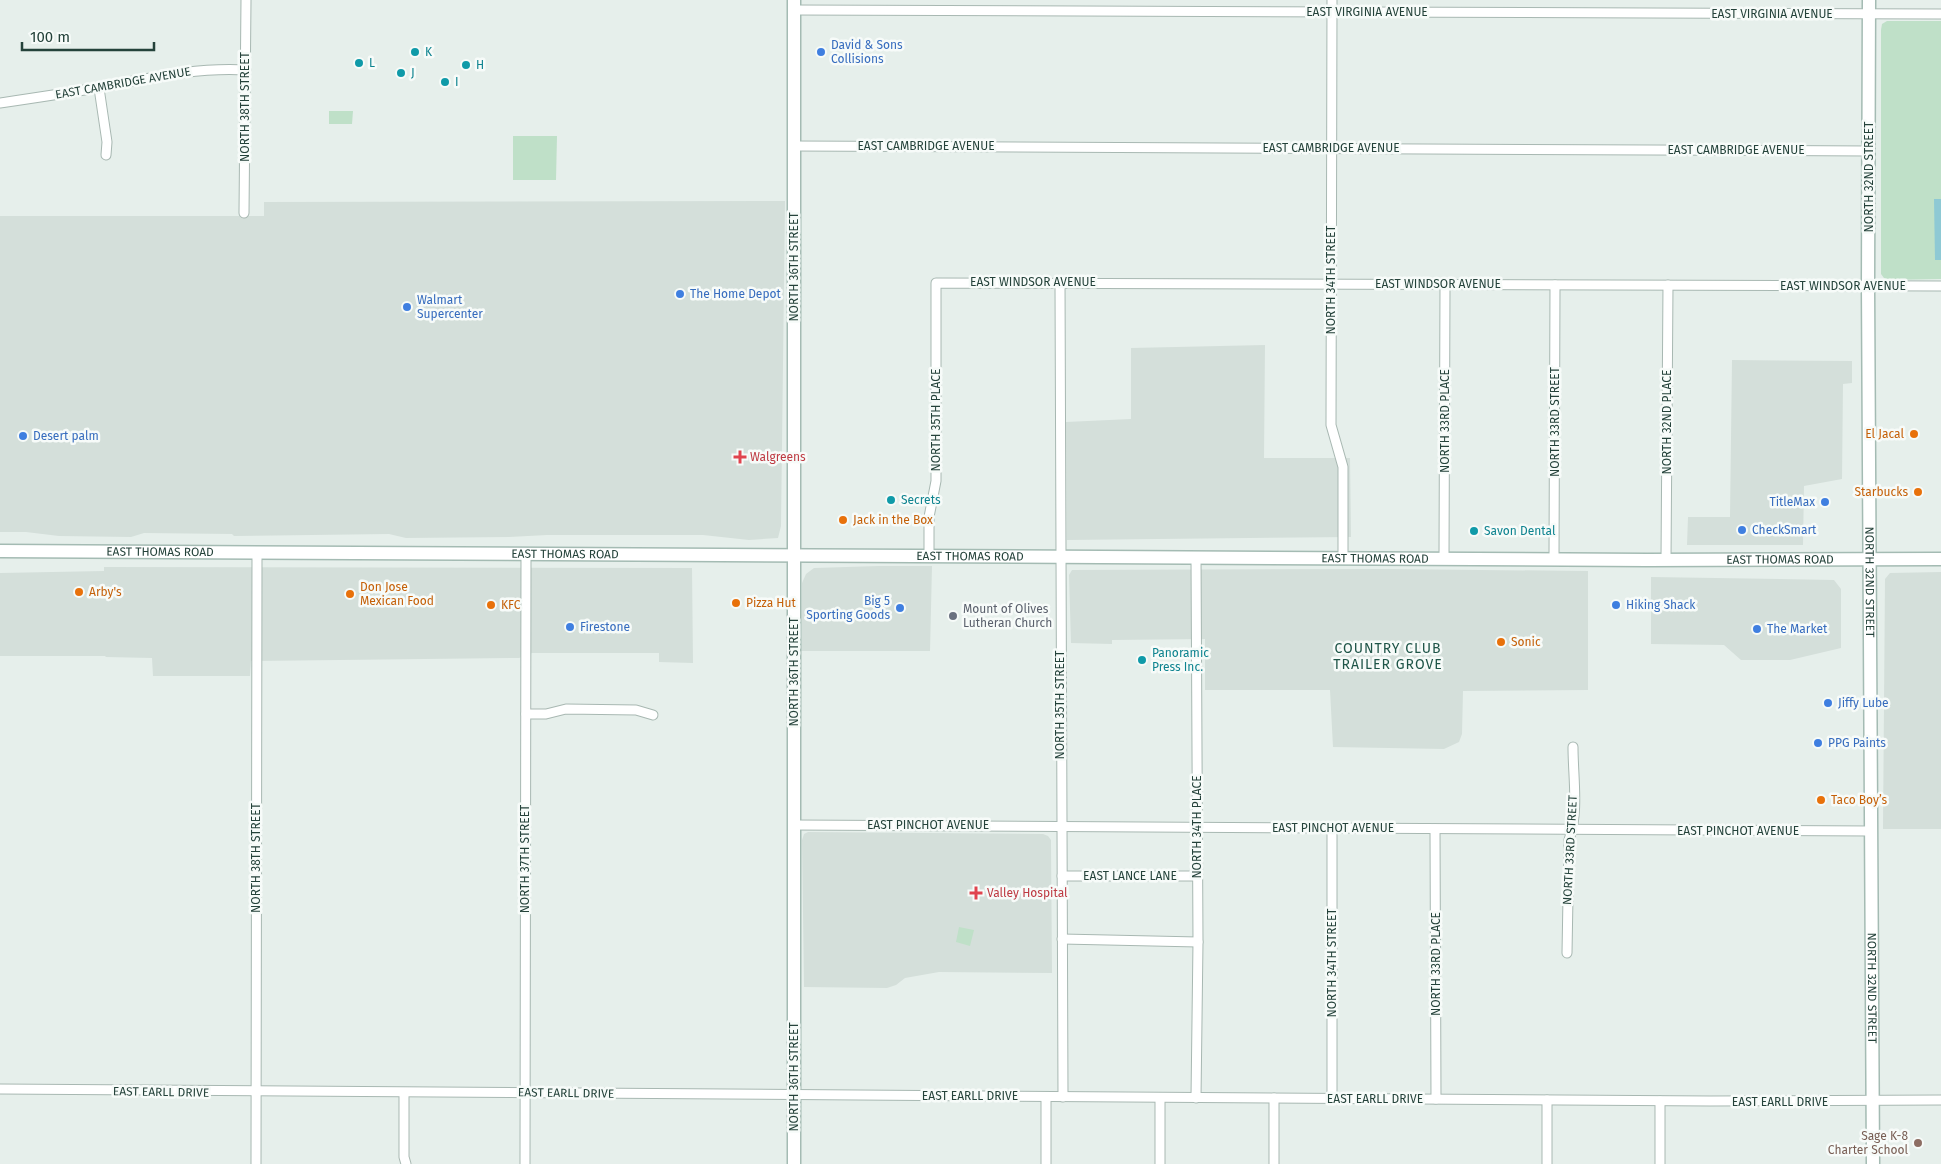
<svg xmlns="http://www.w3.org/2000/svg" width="1941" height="1164" font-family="'Fira Sans',sans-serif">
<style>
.built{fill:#d4dfda}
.green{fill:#bfe0c8}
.water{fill:#8ec9d4}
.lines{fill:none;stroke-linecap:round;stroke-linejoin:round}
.street-casing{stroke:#a8b8b2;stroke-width:11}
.secondary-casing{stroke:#a4bbb3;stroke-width:15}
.street{stroke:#fff;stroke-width:9}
.secondary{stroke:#fff;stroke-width:12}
.culture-dot{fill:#0f9aa8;stroke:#f7fbf9;stroke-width:2}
.shop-dot{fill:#3f7fe0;stroke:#f7fbf9;stroke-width:2}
.food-dot{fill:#e8710a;stroke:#f7fbf9;stroke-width:2}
.health-dot{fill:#e0444e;stroke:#f7fbf9;stroke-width:2}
.worship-dot{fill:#6b7280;stroke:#f7fbf9;stroke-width:2}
.education-dot{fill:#8d6e63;stroke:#f7fbf9;stroke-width:2}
.labels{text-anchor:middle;stroke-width:5;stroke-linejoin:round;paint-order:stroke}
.street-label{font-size:12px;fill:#24423a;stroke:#f7fbf9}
.shop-label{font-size:12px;fill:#366cbe;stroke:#f7fbf9;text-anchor:start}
.culture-label{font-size:12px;fill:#0d838f;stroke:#f7fbf9;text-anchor:start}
.food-label{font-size:12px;fill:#c56008;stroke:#f7fbf9;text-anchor:start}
.health-label{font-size:12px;fill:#be3a42;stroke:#f7fbf9;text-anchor:start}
.worship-label{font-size:12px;fill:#5b616d;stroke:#f7fbf9;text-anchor:start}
.education-label{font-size:12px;fill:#785e54;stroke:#f7fbf9;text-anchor:end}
.neighbourhood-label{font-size:14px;letter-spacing:1px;fill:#1f5548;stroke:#f7fbf9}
</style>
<rect width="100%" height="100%" fill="#e6efeb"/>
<g class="built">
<polygon points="785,201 781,526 778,538 749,540 703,535 547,535 509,537 406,538 389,534 234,536 232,534 144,533 131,537 59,536 26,532 0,532 0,216 264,216 264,202"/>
<polygon points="1265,345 1264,458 1350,458 1351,537 1067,540 1066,422 1131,419 1131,348"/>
<polygon points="1732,360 1852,361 1852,383 1843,384 1842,479 1804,486 1803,545 1687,545 1688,517 1730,517"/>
<polygon points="879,566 932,566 930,651 801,651 802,583 806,574 814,568"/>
<polygon points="104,567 692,568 693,663 659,662 659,653 532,653 519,658 251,661 250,676 153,676 152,658 106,657 105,656 0,656 0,573 104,571"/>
<polygon points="1387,569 1588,571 1588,690 1463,691 1462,734 1459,742 1444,749 1333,747 1330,690 1205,690 1205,639 1112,640 1112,644 1071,643 1069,575 1072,570"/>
<polygon points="1941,572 1941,829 1883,829 1885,579 1890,573"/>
<polygon points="1651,577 1834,580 1841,589 1841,648 1790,660 1741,660 1724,645 1651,644"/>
<polygon points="808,832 1043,834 1048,836 1051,840 1051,845 1052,973 939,972 905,978 896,985 887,988 804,987 802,840 804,834"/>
</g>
<g class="green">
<polygon points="1887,21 1941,21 1941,279 1889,280 1884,278 1881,274 1881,30 1882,24"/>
<polygon points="329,111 353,111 352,124 329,124"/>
<polygon points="513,136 557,136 556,180 513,180"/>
<polygon points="959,927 974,930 970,946 956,942"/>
</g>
<polygon class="water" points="1934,199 1941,199 1941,260 1935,260"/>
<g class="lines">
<defs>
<g id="street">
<polyline points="1332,0 1331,425 1343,467 1343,557"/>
<polyline points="794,10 1941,14"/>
<polyline points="99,88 107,142 106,155"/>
<path d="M0,103C34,98 68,93 102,87C150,78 197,67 246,70"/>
<polyline points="794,146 1869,151"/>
<polyline points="244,213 246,0"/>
<polyline points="1060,282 1063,1097"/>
<polyline points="929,555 929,517 936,481 936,283 1941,286"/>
<polyline points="1196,557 1198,942 1196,1098"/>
<polyline points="1444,558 1445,285"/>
<polyline points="1554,558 1555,285"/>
<polyline points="1666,560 1668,285"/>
<polyline points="526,714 546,714 566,709 636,710 653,715"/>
<polyline points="794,825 1871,831"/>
<polyline points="1332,828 1332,1099"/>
<polyline points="1435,829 1436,1099"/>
<polyline points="1062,876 1197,876"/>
<polyline points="1062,939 1198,942"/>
<path d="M1567,953L1569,840C1579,812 1573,777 1573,747"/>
<polyline points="0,1089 1710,1101 1941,1100"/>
<polyline points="404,1093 404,1157 406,1164"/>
<polyline points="1046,1097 1046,1164"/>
<polyline points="1160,1098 1160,1164"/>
<polyline points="1274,1098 1274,1164"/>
<polyline points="1547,1100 1547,1164"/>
<polyline points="1660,1101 1660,1164"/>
<polyline points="256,1164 257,552"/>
<polyline points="525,1164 526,554"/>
</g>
<g id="secondary">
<path id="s1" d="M1869,0L1868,286L1873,1164"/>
<path id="s2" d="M0,551L1647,560L1941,559"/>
<polyline points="794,1164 794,0"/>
</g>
</defs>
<use href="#street" class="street-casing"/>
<use href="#secondary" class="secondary-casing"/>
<use href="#street" class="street"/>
<use href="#secondary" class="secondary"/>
</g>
<g class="culture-dot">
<circle cx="415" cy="52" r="5"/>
<circle cx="359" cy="63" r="5"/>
<circle cx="466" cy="65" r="5"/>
<circle cx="401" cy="73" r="5"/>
<circle cx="445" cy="82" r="5"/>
<circle cx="891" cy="500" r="5"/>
<circle cx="1474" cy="531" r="5"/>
<circle cx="1142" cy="660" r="5"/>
</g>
<g class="shop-dot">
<circle cx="821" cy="52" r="5"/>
<circle cx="680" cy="294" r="5"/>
<circle cx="407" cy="307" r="5"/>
<circle cx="23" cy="436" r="5"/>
<circle cx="1825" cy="502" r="5"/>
<circle cx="1742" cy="530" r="5"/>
<circle cx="1616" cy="605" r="5"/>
<circle cx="900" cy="608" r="5"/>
<circle cx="570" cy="627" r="5"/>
<circle cx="1757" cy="629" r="5"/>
<circle cx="1828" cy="703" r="5"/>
<circle cx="1818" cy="743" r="5"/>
</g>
<g class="food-dot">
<circle cx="1914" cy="434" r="5"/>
<circle cx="1918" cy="492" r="5"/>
<circle cx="843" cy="520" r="5"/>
<circle cx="79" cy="592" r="5"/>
<circle cx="350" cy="594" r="5"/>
<circle cx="736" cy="603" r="5"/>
<circle cx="491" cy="605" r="5"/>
<circle cx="1501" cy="642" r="5"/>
<circle cx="1821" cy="800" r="5"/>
</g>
<g class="health-dot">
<path d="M737.5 449.5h5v5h5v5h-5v5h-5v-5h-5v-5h5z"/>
<path d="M973.5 885.5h5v5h5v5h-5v5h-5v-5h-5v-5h5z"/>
</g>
<circle class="worship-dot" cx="953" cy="616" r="5"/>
<circle class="education-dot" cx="1918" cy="1143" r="5"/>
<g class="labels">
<g class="street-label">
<text x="1367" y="16">EAST VIRGINIA AVENUE</text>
<text x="1772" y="18">EAST VIRGINIA AVENUE</text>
<text transform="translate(123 83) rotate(-10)" y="4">EAST CAMBRIDGE AVENUE</text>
<text transform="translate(245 107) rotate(-90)" y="4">NORTH 38TH STREET</text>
<text x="926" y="150">EAST CAMBRIDGE AVENUE</text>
<text x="1331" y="152">EAST CAMBRIDGE AVENUE</text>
<text x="1736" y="154">EAST CAMBRIDGE AVENUE</text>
<text transform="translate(1869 177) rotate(-90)" y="4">NORTH 32ND STREET</text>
<text transform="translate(794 267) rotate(-90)" y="4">NORTH 36TH STREET</text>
<text transform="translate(1331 280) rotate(-90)" y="4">NORTH 34TH STREET</text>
<text x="1033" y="286">EAST WINDSOR AVENUE</text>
<text x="1438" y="288">EAST WINDSOR AVENUE</text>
<text x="1843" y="290">EAST WINDSOR AVENUE</text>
<text transform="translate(936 420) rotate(-90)" y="4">NORTH 35TH PLACE</text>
<text transform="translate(1445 421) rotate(-90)" y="4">NORTH 33RD PLACE</text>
<text transform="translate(1555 422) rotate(-90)" y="4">NORTH 33RD STREET</text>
<text transform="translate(1667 422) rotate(-90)" y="4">NORTH 32ND PLACE</text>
<text dy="4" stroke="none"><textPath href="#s2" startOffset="160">EAST THOMAS ROAD</textPath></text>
<text dy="4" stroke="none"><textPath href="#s2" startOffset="565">EAST THOMAS ROAD</textPath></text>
<text dy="4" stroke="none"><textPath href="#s2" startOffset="970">EAST THOMAS ROAD</textPath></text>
<text dy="4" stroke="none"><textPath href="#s2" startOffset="1375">EAST THOMAS ROAD</textPath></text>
<text dy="4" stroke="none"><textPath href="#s2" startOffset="1780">EAST THOMAS ROAD</textPath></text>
<text dy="4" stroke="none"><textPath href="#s1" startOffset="582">NORTH 32ND STREET</textPath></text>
<text transform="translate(794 672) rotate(-90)" y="4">NORTH 36TH STREET</text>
<text transform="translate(1060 705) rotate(-90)" y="4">NORTH 35TH STREET</text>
<text x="928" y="829">EAST PINCHOT AVENUE</text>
<text transform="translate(1197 827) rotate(-90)" y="4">NORTH 34TH PLACE</text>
<text x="1333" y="832">EAST PINCHOT AVENUE</text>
<text x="1738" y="835">EAST PINCHOT AVENUE</text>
<text transform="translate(1570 850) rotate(-87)" y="4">NORTH 33RD STREET</text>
<text transform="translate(256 858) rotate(-90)" y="4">NORTH 38TH STREET</text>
<text transform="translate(525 859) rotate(-90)" y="4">NORTH 37TH STREET</text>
<text x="1130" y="880">EAST LANCE LANE</text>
<text transform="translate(1332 963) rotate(-90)" y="4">NORTH 34TH STREET</text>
<text transform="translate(1436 964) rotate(-90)" y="4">NORTH 33RD PLACE</text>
<text dy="4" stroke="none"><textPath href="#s1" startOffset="988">NORTH 32ND STREET</textPath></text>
<text transform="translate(794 1077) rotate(-90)" y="4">NORTH 36TH STREET</text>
<text transform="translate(161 1092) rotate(1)" y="4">EAST EARLL DRIVE</text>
<text transform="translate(566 1093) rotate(1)" y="4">EAST EARLL DRIVE</text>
<text x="970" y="1100">EAST EARLL DRIVE</text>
<text x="1375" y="1103">EAST EARLL DRIVE</text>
<text x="1780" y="1106">EAST EARLL DRIVE</text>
</g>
<g class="shop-label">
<text x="831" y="49">David &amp; Sons<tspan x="831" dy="14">Collisions</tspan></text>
<text x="690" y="298">The Home Depot</text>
<text x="417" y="304">Walmart<tspan x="417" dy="14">Supercenter</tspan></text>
<text x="33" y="440">Desert palm</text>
<text x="1815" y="506" text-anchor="end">TitleMax</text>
<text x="1752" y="534">CheckSmart</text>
<text x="890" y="605" text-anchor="end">Big 5<tspan x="890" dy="14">Sporting Goods</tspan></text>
<text x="1626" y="609">Hiking Shack</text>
<text x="580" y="631">Firestone</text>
<text x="1767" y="633">The Market</text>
<text x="1838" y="707">Jiffy Lube</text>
<text x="1828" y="747">PPG Paints</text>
</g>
<g class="culture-label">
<text x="425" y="56">K</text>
<text x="369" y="67">L</text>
<text x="476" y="69">H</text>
<text x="411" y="77">J</text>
<text x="455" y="86">I</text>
<text x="901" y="504">Secrets</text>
<text x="1484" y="535">Savon Dental</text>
<text x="1152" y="657">Panoramic<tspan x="1152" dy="14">Press Inc.</tspan></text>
</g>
<g class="food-label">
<text x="1904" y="438" text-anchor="end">El Jacal</text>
<text x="1908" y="496" text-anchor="end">Starbucks</text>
<text x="853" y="524">Jack in the Box</text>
<text x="360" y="591">Don Jose<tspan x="360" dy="14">Mexican Food</tspan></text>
<text x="89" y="596">Arby's</text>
<text x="746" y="607">Pizza Hut</text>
<text x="501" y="609">KFC</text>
<text x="1511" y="646">Sonic</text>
<text x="1831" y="804">Taco Boy’s</text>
</g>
<g class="health-label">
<text x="750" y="461">Walgreens</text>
<text x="987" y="897">Valley Hospital</text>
</g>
<g class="worship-label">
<text x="963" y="613">Mount of Olives<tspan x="963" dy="14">Lutheran Church</tspan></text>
</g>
<g class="education-label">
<text x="1908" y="1140">Sage K-8<tspan x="1908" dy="14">Charter School</tspan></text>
</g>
<g class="neighbourhood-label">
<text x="1388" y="653">COUNTRY CLUB<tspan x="1388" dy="16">TRAILER GROVE</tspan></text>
</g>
</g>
<path d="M22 42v8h132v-8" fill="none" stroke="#24423a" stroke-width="2.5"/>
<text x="30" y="42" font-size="15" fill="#24423a" stroke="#f7fbf9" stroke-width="4" paint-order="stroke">100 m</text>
</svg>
